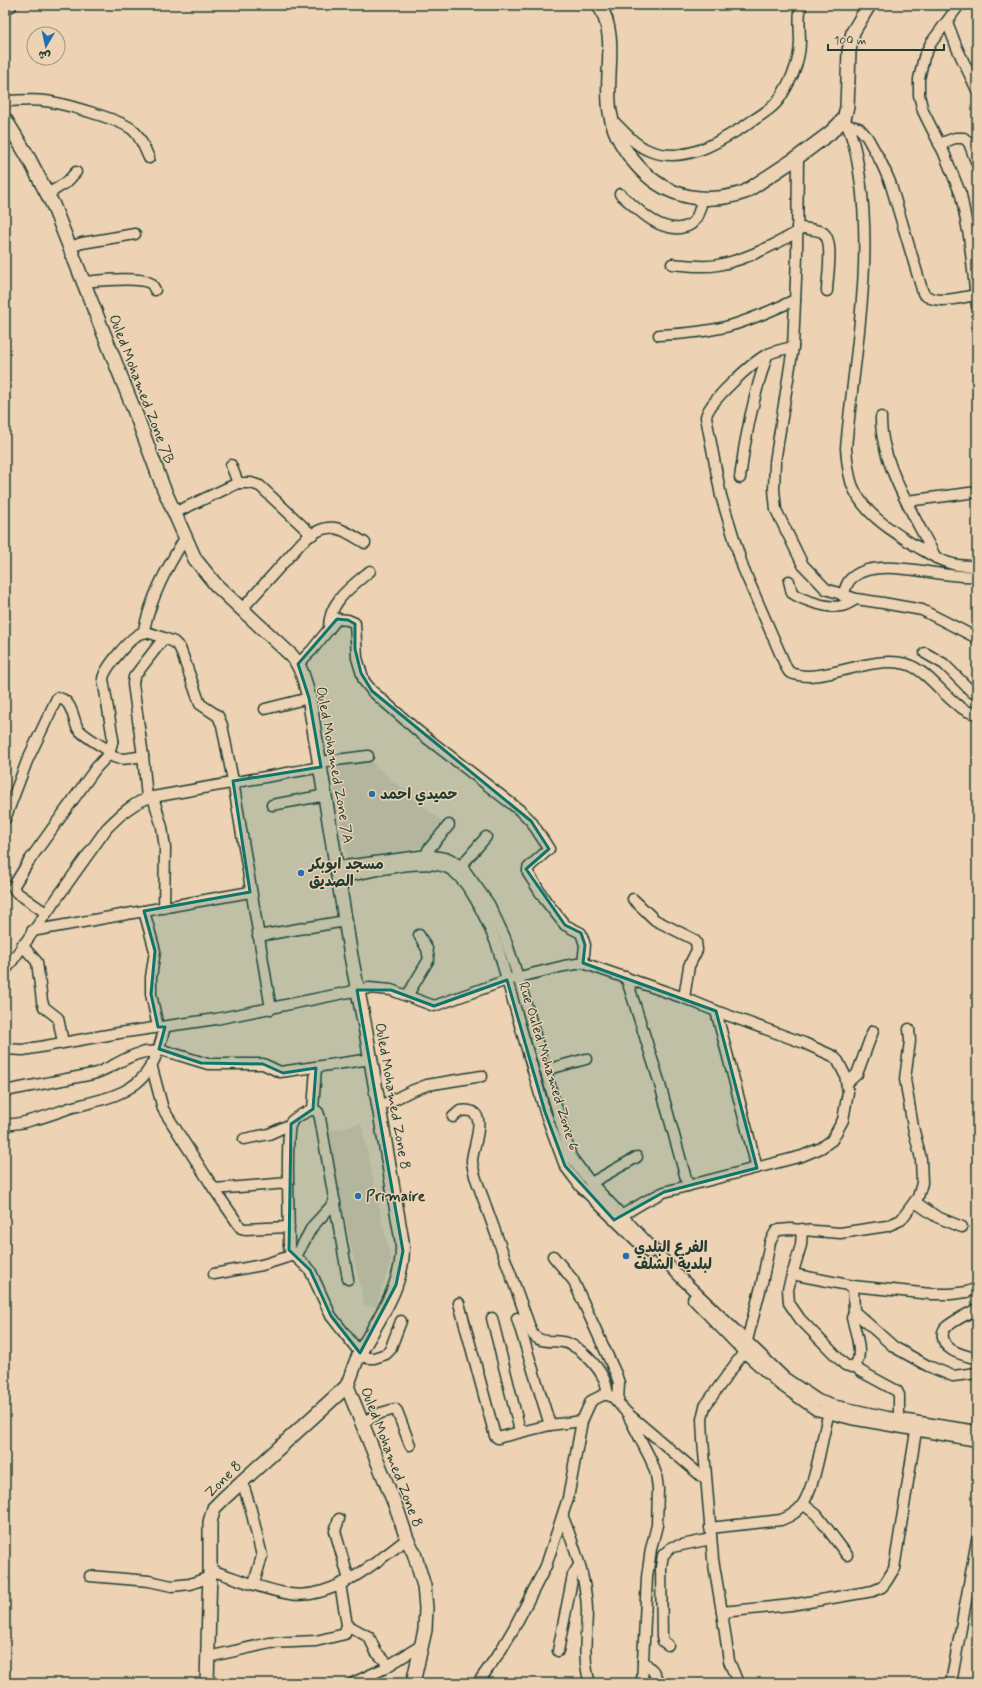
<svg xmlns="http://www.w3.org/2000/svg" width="982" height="1688" font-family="Mynerve,'Playpen Sans Arabic',sans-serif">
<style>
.built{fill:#dcc6a9}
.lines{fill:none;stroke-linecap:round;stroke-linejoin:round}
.minor-casing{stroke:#1f3d34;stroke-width:13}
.major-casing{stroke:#1f3d34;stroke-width:16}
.minor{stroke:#edd3b4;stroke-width:10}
.major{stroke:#edd3b4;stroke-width:13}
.marked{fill:#0f766e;fill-opacity:0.2;stroke:#0f766e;stroke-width:3;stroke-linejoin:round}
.poi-dot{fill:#1f6fb2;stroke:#edd3b4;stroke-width:1.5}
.labels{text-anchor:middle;stroke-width:3;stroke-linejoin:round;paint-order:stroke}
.street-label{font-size:15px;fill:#1f3d34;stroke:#edd3b4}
.poi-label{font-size:15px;font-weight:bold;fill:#1f3d34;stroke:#edd3b4;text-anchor:start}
</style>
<rect width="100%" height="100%" fill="#edd3b4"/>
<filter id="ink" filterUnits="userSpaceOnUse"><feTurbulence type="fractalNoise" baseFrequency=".025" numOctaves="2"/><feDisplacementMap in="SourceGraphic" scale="8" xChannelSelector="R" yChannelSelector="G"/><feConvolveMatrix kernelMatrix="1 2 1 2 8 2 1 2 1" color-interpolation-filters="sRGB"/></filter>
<g filter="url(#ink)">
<g class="built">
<polygon points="368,759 445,824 428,846 347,860 330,764"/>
<polygon points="361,1123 391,1260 376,1306 365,1307 325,1132"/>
</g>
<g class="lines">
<defs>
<g id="minor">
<polyline points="959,5 931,43 924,57 919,79 919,95 923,111 944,153 961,195 969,236 977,306"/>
<polyline points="947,22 957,48 977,90"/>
<path d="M5,101C18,101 32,99 45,101C61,103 124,120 134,131C141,138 145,149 149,158"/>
<path d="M844,119C854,137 857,158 860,178C873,267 854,358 846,448C847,461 848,475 853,487C864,514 891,530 914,545C927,552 938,561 953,564C960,566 969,566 977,566"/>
<path d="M612,120C624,131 634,145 650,151C685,164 717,143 746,125C756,118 768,112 776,103C783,95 788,84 793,74C797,64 800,53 800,42C800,30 798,17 801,5"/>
<path d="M847,125L859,128L867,137L881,162L890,182L923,293C934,306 961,297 976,295"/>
<polyline points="939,144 955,138 964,138 969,143 977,164"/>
<polyline points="798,157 797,256 793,347 775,462 774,489 776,510 803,565 826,589 856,599 883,603 922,610 977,638"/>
<polyline points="48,194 67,182 76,172"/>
<path d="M620,194C638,209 656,230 680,228C685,227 691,226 694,221C699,216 700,206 703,198"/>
<path d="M797,227C805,229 815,229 822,232C835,239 827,278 827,291"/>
<polyline points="70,247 82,243 135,234"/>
<path d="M672,264C687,265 703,268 718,265C745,260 773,246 797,232"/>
<path d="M82,282C96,281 139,276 150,283C152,284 154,288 155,290"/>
<path d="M659,335C683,334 706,332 729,326C752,320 774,309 795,300"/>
<path d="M793,347C784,349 774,351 766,355C752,363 708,402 706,417L721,496L743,568L786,667L789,672C819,687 867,654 906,664C932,671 951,711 977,714"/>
<path d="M881,417C880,463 915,517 936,558"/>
<path d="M740,478C745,436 754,395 767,355"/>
<polyline points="238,483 251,483 260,486 312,535"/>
<polyline points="907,501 977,492"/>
<polyline points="174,513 238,483 231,465"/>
<path d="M789,581L792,593C802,600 829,609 841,606C847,605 851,602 856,599"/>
<path d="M843,596C845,589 847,581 853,577C880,555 944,580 977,576"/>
<path d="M242,609L302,542C328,519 339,527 365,543"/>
<polyline points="329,629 337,619 348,620 355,623 357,658 364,681 372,691 419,732 522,812 531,821 549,849 528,868 528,873 545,900 565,925 581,933 585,945 583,963"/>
<path d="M143,633C152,595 165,571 185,538"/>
<polyline points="925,653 944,664 972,692 977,695"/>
<path d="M298,664L312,650L329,629C328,602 352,586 370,571"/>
<polyline points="265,709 309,698"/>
<path d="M109,754C118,762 131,758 143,756"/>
<polyline points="320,762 368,756"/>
<polyline points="153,797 162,827 165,848 164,908"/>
<polyline points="147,798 143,756 133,684 134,677 164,638 174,642 180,648 200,704 218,716 222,725 233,781 271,1009"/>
<polyline points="272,805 326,795"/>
<path d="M5,819L27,761L57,698C71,698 73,717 77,727C81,735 102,746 110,751"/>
<polyline points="427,855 428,850 449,825"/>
<polyline points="461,866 486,837"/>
<polyline points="337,867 427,855 450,859 463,868 489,904 505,938 518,977 571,1157 591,1183 682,1279 785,1378 818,1400 832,1405 888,1417 977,1431"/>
<path d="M338,878C365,874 431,854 453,871C474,888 487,922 497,945L545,1112L565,1166L581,1187L649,1253"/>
<polyline points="633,899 655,920 693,939 696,942 697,950 689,966 684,998"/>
<polyline points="144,911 155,951 151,977 151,994 158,1027"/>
<path d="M46,913L16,892L13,887L29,861L96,768L109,754L113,739L103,679C104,669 132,635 142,633C149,631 157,636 164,638"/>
<polyline points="32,931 250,892"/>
<polyline points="258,936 345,921"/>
<polyline points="22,945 37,962 42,1001 44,1007 58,1018 63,1042"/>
<path d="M5,971L107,828C120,815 134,801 153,797L321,767"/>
<polyline points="626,977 659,1081 688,1186"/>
<polyline points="407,996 429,959 427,949 419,935"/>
<polyline points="716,1011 757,1168"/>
<polyline points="5,1049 23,1050 119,1033 216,1019 369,988 391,990 434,1006 507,980 564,966 583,963 684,998 716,1011 804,1043 833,1056 838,1061 845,1075 848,1092 843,1120 832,1140 821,1148 802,1156 664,1192 646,1201 614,1220"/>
<polyline points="159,1049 208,1064 263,1064 280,1072 371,1059"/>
<polyline points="151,1064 163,1109 214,1189 288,1183 289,1247 291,1254 298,1253 312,1227 335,1202"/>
<polyline points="545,1070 586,1059"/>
<polyline points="847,1083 857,1074 873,1031"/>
<path d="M5,1091L93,1074C114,1068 135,1048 158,1052"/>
<polyline points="379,1107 411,1091 427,1085 482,1076"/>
<polyline points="313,1109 318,1112 320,1118 348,1279"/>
<path d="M453,1117L460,1111C492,1106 473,1145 472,1160C472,1166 474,1171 475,1176L532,1333C539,1345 555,1339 567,1343C581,1348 596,1364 603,1377C606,1382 607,1389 608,1395"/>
<path d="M5,1125C14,1124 24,1123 32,1120C46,1117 60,1111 73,1107C96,1101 126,1096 143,1077C156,1062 160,1045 165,1027"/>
<polyline points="244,1139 269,1134 291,1124"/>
<path d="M288,1183C288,1170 287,1132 291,1122C294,1117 307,1112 313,1109L316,1068"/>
<polyline points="591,1183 637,1157"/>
<polyline points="214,1189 241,1228 245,1229 289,1227"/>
<polyline points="915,1202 937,1217 962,1227"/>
<path d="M802,1229L801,1245L788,1289L789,1303L800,1319L845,1365L852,1367C866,1360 855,1330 852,1318L853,1315L856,1313L894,1347L928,1366L953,1376L977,1373"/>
<polyline points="553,1256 573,1280 616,1374 619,1383 618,1401"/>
<polyline points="214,1274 262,1265 294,1255 310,1270 331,1316 360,1353 367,1358 374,1358 386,1354 390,1350 401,1321"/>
<polyline points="792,1274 853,1286 931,1294 951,1294 967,1292 977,1288"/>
<polyline points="853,1286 854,1313"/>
<polyline points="693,1299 744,1352 779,1384 816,1410 851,1419 977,1441"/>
<polyline points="459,1303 495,1436 498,1438 501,1437 550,1425"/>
<path d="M977,1309C966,1315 954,1320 945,1328C943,1331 942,1334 943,1337C944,1352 965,1355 977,1359"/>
<polyline points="492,1318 520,1431"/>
<polyline points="517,1318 550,1425 582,1421"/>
<polyline points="855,1365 860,1371 897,1391 899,1395 899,1419"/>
<polyline points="629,1417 651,1460 656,1474 658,1489 657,1525 651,1549 647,1577 642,1683"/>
<polyline points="363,1422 381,1413 395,1409 397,1411 410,1445"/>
<polyline points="242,1481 251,1510 262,1556 254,1583"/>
<polyline points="803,1504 817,1515 847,1555"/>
<path d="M563,1517C574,1546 586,1577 587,1609C587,1634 582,1659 590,1683"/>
<polyline points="339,1519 335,1531 349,1580"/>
<path d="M710,1528L781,1520C789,1517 798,1512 803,1504C818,1478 821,1438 830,1409"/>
<path d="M210,1570C236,1578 264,1590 290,1594C332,1601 376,1562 407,1539"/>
<polyline points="90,1576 149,1581 172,1586 190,1584 210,1577"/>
<polyline points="722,1612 791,1605 873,1591 882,1587 886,1582 894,1569 917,1425"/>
<polyline points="347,1625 369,1637 376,1652 389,1665"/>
<polyline points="668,1645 663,1641 662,1637 661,1567 663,1555 672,1547 711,1539"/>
<polyline points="558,1651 573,1575 579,1565"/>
<polyline points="208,1657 270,1643 316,1641 345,1634 347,1625 340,1584"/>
<polyline points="643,1661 653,1671 659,1683"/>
<polyline points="353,1683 383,1669 422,1645"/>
<polyline points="478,1683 501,1650 514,1628 546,1566 568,1498 582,1421 591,1401 603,1395 608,1395 613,1397 626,1412 706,1480"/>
<polyline points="738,1683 729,1661 722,1612 713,1559 703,1440 702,1419 705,1406 744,1352 762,1283 770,1242 776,1231 779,1230 790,1229 840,1233 887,1226 901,1220 918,1197 922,1183 921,1159 913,1127 905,1079 910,1041 909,1029"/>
<polyline points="951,1683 977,1540"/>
</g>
<g id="major">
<path d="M599,5C619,37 604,76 610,112C615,144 643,180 674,192C696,201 723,200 745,192L798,157L830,133L844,119L847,107L849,51L853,32L869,5"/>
<polyline points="5,8 10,5"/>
<path d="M5,119L27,155L53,205L138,420L163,487L195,559L216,585L292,656C302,668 305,682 309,698L351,956L366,1032L402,1241C406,1282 380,1316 361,1351C355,1362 352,1374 347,1386L398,1512L407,1539L414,1553L424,1586L426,1608L425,1630L413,1683"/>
<polyline points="207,1683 210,1570 210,1522 214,1508 224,1498 347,1386"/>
</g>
</defs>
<use href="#minor" class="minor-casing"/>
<use href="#major" class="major-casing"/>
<use href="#minor" class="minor"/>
<use href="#major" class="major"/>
</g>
</g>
<path class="marked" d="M337,619L348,620L355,624V649L361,673L372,691L531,821L549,849L526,869L565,925L581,933L585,945L583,963L716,1011L757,1168L664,1192L614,1220L565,1166L545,1112L507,980L434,1006L391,990H357L403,1251L396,1285L360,1353L331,1316L310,1270L289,1250L291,1124L313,1109L316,1068L283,1073L263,1064L201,1063L159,1049L165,1027H158L151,994L155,951L144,911L250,892L233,781L321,767L309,698L298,664Z"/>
<g class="poi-dot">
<circle cx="372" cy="794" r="4"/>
<circle cx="301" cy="873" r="4"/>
<circle cx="358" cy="1196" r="4"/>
<circle cx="626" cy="1256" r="4"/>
</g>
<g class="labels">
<g class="street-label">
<text transform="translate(142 389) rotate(69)" y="5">Ouled Mohamed Zone 7B</text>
<text transform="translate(335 765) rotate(80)" y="5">Ouled Mohamed Zone 7A</text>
<text transform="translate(549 1066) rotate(73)" y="5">Rue Ouled Mohamed Zone 6</text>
<text transform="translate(393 1096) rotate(80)" y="5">Ouled Mohamed Zone 8</text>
<text transform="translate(392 1457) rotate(69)" y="5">Ouled Mohamed Zone 8</text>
<text transform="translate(223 1479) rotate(-45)" y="5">Zone 8</text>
</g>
<g class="poi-label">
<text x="380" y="799">حميدي احمد</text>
<text x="309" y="869">مسجد ابوبكر<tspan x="309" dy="17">الصديق</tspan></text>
<text x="366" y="1201">Primaire</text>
<text x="634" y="1252">الفرع البلدي<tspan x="634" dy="17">لبلدية الشلف</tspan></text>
</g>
</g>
<rect width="982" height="1688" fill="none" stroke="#edd3b4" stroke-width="20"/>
<rect x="10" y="10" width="962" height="1668" fill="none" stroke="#1f3d34" stroke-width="1.5" filter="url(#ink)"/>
<g transform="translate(46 46) rotate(189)"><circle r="19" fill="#edd3b4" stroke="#9b9781"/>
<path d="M0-3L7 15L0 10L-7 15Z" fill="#1f6fb2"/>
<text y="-6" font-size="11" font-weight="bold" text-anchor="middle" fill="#1f3d34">ش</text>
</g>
<path d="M828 44v6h116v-6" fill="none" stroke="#1f3d34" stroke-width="2"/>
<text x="834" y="44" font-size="12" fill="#1f3d34" stroke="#edd3b4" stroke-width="3" paint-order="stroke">100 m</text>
</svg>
